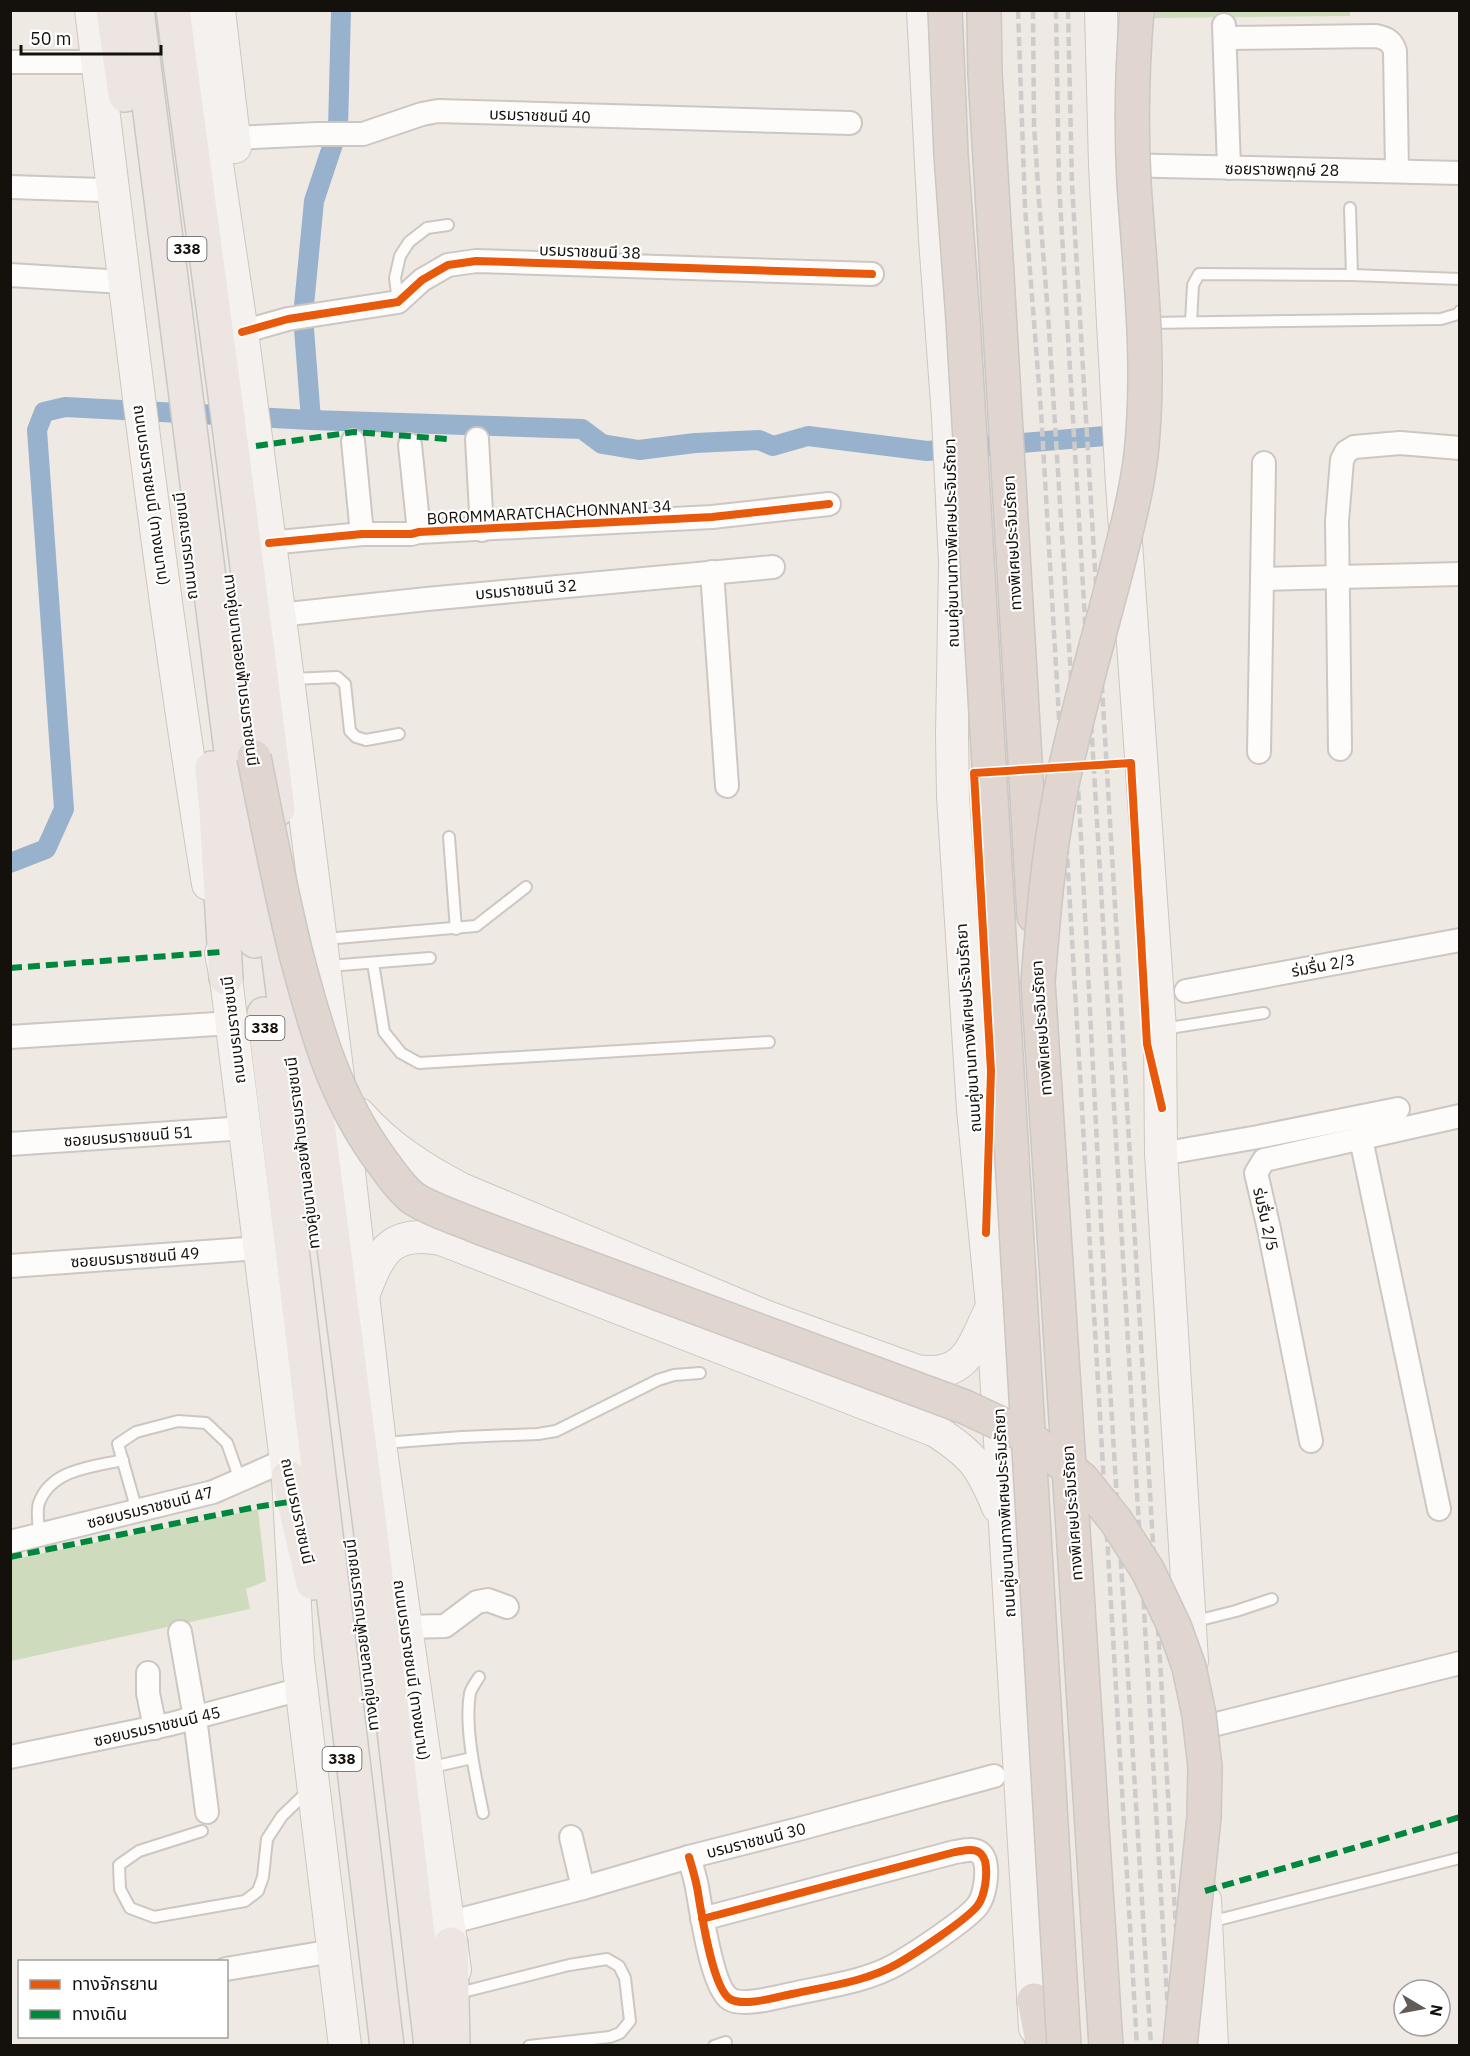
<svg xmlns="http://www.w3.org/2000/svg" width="1470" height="2056" font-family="'IBM Plex Sans','Noto Sans Thai',sans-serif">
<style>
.green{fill:#cedbbc}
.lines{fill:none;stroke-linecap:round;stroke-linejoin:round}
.canal{stroke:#98b2ce;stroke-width:20}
.service-casing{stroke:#ccc7c2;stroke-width:14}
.minor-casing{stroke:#ccc7c2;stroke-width:26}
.secondary-casing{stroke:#ccc7c2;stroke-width:34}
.primary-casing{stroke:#cac7c4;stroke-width:36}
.motorway-casing{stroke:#cac7c4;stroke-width:36}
.service{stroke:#fdfcfb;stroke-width:10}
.minor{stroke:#fdfcfb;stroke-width:22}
.secondary{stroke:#f5f1ee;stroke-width:32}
.primary{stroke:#ece5e1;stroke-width:33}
.motorway{stroke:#e1d5d0;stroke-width:33}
.rail{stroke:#ceccca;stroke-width:4.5;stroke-dasharray:9 4.5;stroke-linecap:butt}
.motorway-bridge-casing{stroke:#cac7c4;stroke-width:36;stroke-linecap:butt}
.motorway-bridge{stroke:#e1d5d0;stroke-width:33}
.quiet{stroke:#00873e;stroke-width:6;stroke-dasharray:12 6;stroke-linecap:butt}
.cycleway-casing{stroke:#fff;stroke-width:11}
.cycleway{stroke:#e8590c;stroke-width:8}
.labels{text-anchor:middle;stroke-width:4.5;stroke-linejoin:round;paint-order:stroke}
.shield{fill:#fff;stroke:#5a5855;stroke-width:1.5}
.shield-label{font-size:15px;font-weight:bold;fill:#14100c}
.street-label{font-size:16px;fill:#14100c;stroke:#fff}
</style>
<rect width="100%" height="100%" fill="#efe9e3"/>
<g class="green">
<polygon points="1350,10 1350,16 1151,18 1149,11"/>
<polygon points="258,1509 266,1581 246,1589 250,1609 11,1661 10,1560"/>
</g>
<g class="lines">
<g class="canal">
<polyline points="311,420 582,429 602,444 639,450 695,443 759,440 773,446 808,436 927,451 1129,434"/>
<polyline points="10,863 46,849 64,809 37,430 44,412 65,407 311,420 303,316 314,201 338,129 341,10"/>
</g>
<defs>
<g id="service">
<polyline points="1350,208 1352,275"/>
<polyline points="398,301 395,278 400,256 409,242 427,228 448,225"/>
<polyline points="1191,322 1193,285 1199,274 1352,275 1460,279"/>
<polyline points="1146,323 1441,319 1458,314 1460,311"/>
<polyline points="292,679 337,677 345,684 350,731 356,737 366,740 399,734"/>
<polyline points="449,837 456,929"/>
<polyline points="325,939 476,926 526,887"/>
<polyline points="373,963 384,1032 401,1053 419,1063 769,1042"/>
<polyline points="328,966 430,958"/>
<polyline points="1163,1029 1264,1013"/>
<polyline points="383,1443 462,1437 538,1434 556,1431 658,1380 674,1375 700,1373"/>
<polyline points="137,1511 118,1444 136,1432 178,1421 206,1423 227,1443 240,1480"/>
<path d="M39,1535C39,1526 36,1511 39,1503C51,1469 93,1467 123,1460"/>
<polyline points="1192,1622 1236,1611 1272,1599"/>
<path d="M479,1677C476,1682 472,1687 470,1693C464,1728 476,1778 483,1813"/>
<polyline points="428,1768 472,1758"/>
<polyline points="202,1831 139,1851 119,1865 120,1889 130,1908 154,1917 245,1901 258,1891 263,1877 267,1839 282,1816 308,1791"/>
<polyline points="1210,1922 1460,1858"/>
<polyline points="459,1993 569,1965 607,1959 619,1966 625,1978 630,2021 620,2033 610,2037 529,2046"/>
<polyline points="714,2046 726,2042"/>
</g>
<g id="minor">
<polyline points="1224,25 1229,168"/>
<path d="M1226,38L1376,36C1386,38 1392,41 1395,51L1397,171"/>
<polyline points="10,62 84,62"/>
<polyline points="234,138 318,134 363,134 422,114 438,111 850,123"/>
<polyline points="1118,165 1460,173"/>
<polyline points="10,187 102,190"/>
<polyline points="10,275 123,282"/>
<polyline points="242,332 288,319 398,302 422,280 448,265 476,261 872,274"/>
<polyline points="477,439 482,530"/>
<polyline points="353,441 362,534"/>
<polyline points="410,445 419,532"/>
<polyline points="1264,463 1262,579 1460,574"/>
<polyline points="269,543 362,534 411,534 419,532 712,517 829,504"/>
<polyline points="712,572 727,786"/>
<polyline points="279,615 427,599 773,567"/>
<polyline points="1340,749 1337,521 1342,460 1346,452 1354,447 1400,443 1460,448"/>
<polyline points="1259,752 1262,579"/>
<polyline points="1186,991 1460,940"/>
<polyline points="10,1037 232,1023"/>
<polyline points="1361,1139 1439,1509"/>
<polyline points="10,1144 245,1128"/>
<polyline points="1161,1154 1258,1137 1398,1109"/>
<polyline points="10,1266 259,1248"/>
<polyline points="1311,1441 1269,1229 1256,1173 1264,1160 1460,1116"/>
<polyline points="10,1542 213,1492 286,1460"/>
<polyline points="406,1627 445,1626 477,1602 488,1600 507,1607"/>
<polyline points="180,1632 195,1718 207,1812"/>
<polyline points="148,1673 148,1693 155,1728"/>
<polyline points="1197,1729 1460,1663"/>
<polyline points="10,1757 171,1724 301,1689"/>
<polyline points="571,1837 583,1888"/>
<path d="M689,1857C692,1867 695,1877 697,1887C701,1910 712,1988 730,1999C743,2007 777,1997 792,1994C828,1986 865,1982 897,1964C913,1955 968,1919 978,1905C985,1895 988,1874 985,1861C980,1846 968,1850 955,1852L702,1919"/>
<polyline points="448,1923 583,1888 689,1857 799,1829 994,1776"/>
<polyline points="226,1969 333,1951"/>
</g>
<g id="secondary">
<path d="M91,10C127,302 161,594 208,884"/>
<polyline points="194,10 242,332 288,679 340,1093 380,1444 455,1970"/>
<polyline points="219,10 235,147"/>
<polyline points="923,10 935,239 948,417 955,563 952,734 953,796 973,1109 992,1306 1035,2028"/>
<polyline points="1101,10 1105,165 1113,323 1122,485 1160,1029 1161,1154 1192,1661"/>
<polyline points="221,953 226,978 288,1477 298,1660 345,2046"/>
<path d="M359,1114C388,1147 423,1169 461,1189L767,1317L917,1371C967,1378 972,1347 991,1309"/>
<path d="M364,1293C380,1251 391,1230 441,1239L936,1431C974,1456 981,1466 998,1507"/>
<polyline points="1205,1900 1212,2046"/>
</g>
<g id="primary">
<polyline points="113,10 125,95"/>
<polyline points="137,10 255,941"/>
<polyline points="173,10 227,410 278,809"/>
<polyline points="212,768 216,810 226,978"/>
<polyline points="272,905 290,1047"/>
<polyline points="264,1014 387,2046"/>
<polyline points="304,1015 371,1534 431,2046"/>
<polyline points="288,1477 313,1583"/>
<polyline points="451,1944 453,2046"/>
</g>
<g id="motorway">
<polyline points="984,10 985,73 996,259 1034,916"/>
<polyline points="1034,2000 1043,2046"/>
</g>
</defs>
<use href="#service" class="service-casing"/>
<use href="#minor" class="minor-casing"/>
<use href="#secondary" class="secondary-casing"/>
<use href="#primary" class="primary-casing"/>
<use href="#motorway" class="motorway-casing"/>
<use href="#service" class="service"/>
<use href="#minor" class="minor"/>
<use href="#secondary" class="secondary"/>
<use href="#primary" class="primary"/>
<use href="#motorway" class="motorway"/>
<g class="rail">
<polyline points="1018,10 1025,207 1041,411 1137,2046"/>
<polyline points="1033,10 1034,125 1039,201 1048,314 1080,819 1108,1355 1151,2046"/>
<polyline points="1056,10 1059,184 1170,2046"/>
<polyline points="1068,10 1072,184 1183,2046"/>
</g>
<defs>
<g id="motorway-bridge">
<polyline points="945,10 951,155 963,320 1064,2046"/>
<path d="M254,757C267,823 280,889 296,954C316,1030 335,1099 383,1163C392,1175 401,1189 413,1198C431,1210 455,1217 476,1226L965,1407L1027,1436L1082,1479L1116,1521L1148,1571L1175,1628L1189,1667L1199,1715L1205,1767L1204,1817L1180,2046"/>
<path d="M1106,2046L1038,982C1044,906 1050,832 1068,757C1082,696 1099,636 1115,575C1125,536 1136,496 1141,455C1151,364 1140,274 1134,183C1131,126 1132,68 1137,10"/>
</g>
</defs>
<use href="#motorway-bridge" class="motorway-bridge-casing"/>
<use href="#motorway-bridge" class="motorway-bridge"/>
<g class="quiet">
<polyline points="256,446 354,432 447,439"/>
<polyline points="10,968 221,952"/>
<polyline points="10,1557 256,1507 289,1502"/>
<polyline points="1205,1891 1460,1817"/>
</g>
<defs>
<g id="cycleway">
<polyline points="242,332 288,319 398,302 422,280 448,265 476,261 872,274"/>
<polyline points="269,543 362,534 411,534 419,532 712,517 829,504"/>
<polyline points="986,1233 991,1071 974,773 1131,763 1147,1044 1162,1108"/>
<path d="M689,1857C692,1867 695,1877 697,1887C701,1910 712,1988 730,1999C743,2007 777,1997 792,1994C828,1986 865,1982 897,1964C913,1955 968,1919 978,1905C985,1895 988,1874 985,1861C980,1846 968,1850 955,1852L702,1919"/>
</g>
</defs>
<use href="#cycleway" class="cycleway-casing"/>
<use href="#cycleway" class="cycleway"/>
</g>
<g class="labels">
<g class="shield">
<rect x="167.5" y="237" width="39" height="24" rx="4.5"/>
<rect x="245.5" y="1016" width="39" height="24" rx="4.5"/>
<rect x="322.5" y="1747" width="39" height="24" rx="4.5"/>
</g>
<g class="shield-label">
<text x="187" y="254">338</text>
<text x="265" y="1033">338</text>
<text x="342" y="1764">338</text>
</g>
<g class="street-label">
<text transform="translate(540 115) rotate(2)" y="6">บรมราชชนนี 40</text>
<text transform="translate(1282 169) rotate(1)" y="6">ซอยราชพฤกษ์ 28</text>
<text transform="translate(590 251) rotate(2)" y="6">บรมราชชนนี 38</text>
<text transform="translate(152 495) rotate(82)" y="6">ถนนบรมราชชนนี (ทางขนาน)</text>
<text transform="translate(549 512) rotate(-3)" y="6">BOROMMARATCHACHONNANI 34</text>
<text transform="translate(951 543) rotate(-91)" y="6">ถนนคู่ขนานทางพิเศษประจิมรัถยา</text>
<text transform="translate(1012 543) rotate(-93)" y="6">ทางพิเศษประจิมรัถยา</text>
<text transform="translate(185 546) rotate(-97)" y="6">ถนนบรมราชชนนี</text>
<text transform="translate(526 589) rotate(-5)" y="6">บรมราชชนนี 32</text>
<text transform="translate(242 670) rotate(83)" y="6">ทางคู่ขนานลอยฟ้าบรมราชชนนี</text>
<text transform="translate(1323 965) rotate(-11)" y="6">ร่มรื่น 2/3</text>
<text transform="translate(968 1028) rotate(-94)" y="6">ถนนคู่ขนานทางพิเศษประจิมรัถยา</text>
<text transform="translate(1041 1028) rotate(-94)" y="6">ทางพิเศษประจิมรัถยา</text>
<text transform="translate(233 1030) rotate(-97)" y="6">ถนนบรมราชชนนี</text>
<text transform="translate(128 1136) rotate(-4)" y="6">ซอยบรมราชชนนี 51</text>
<text transform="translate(302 1153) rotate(-97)" y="6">ทางคู่ขนานลอยฟ้าบรมราชชนนี</text>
<text transform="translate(1266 1219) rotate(77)" y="6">ร่มรื่น 2/5</text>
<text transform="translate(135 1257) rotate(-4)" y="6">ซอยบรมราชชนนี 49</text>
<text transform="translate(150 1507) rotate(-14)" y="6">ซอยบรมราชชนนี 47</text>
<text transform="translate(298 1511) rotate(78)" y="6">ถนนบรมราชชนนี</text>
<text transform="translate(1004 1513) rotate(-93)" y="6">ถนนคู่ขนานทางพิเศษประจิมรัถยา</text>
<text transform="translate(1072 1513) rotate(-94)" y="6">ทางพิเศษประจิมรัถยา</text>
<text transform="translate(361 1635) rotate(-97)" y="6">ทางคู่ขนานลอยฟ้าบรมราชชนนี</text>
<text transform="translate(412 1670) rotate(82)" y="6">ถนนบรมราชชนนี (ทางขนาน)</text>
<text transform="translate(157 1726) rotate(-13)" y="6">ซอยบรมราชชนนี 45</text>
<text transform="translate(756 1840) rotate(-14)" y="6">บรมราชชนนี 30</text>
</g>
</g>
<rect width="1470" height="2056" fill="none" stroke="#14100c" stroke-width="24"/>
<rect x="18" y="1960" width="210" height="78" fill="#ffffff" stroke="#a19f9e" stroke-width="1.5"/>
<rect x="30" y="1980" width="30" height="9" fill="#e8590c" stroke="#a19f9e" stroke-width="1.5"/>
<text x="72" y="1990" font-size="18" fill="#14100c">ทางจักรยาน</text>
<rect x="30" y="2010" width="30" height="9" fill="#00873e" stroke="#a19f9e" stroke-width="1.5"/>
<text x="72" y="2020" font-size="18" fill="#14100c">ทางเดิน</text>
<g transform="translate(1422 2008) rotate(100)"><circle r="28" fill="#ffffff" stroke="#a19f9e" stroke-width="1.5"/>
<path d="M0-4.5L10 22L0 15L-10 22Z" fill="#615c57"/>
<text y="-9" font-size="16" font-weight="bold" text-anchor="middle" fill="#14100c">N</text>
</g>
<path d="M21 45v9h140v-9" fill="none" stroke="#14100c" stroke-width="3"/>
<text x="30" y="45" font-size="18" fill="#14100c" stroke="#ffffff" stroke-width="4.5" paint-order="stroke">50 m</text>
</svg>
